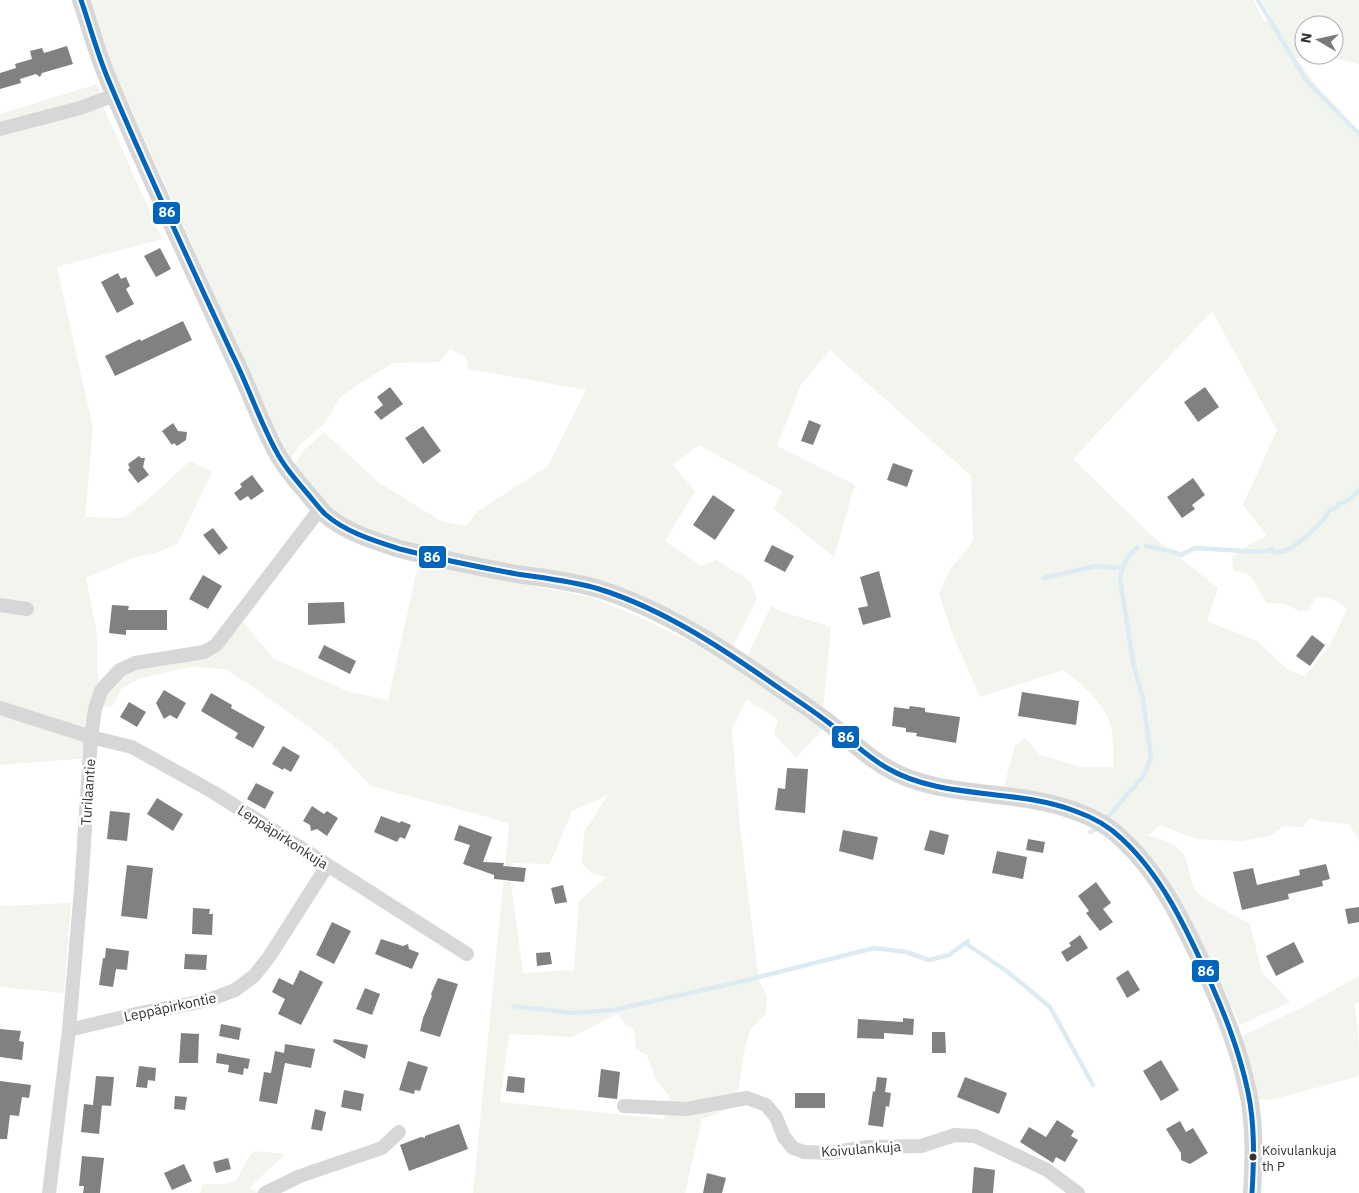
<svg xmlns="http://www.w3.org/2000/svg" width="1359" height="1193" font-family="'IBM Plex Sans',sans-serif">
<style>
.green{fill:#f1f5ed;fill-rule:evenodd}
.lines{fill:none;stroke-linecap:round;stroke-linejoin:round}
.stream{stroke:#ddebf3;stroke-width:4.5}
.building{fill:#818181}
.minor{stroke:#d7d7d7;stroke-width:14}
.tertiary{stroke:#d7d7d7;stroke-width:18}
.bus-1-casing{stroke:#fff;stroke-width:9}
.bus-1{stroke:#0065bd;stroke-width:5}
.bus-dot{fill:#333;stroke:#fff;stroke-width:2}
.labels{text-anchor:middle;stroke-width:5;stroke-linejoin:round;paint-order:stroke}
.bus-label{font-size:13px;fill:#333;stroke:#fff;text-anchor:start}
.street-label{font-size:14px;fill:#333;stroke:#fff}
.line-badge{stroke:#fff;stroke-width:2}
.badge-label{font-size:14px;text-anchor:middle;font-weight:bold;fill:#fff}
</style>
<rect width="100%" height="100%" fill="#fff"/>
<g class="green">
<path d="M89,0H1253L1265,22H1274L1262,0H1359V64L1322,55H1334V25H1304V55H1309L1297,59L1313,82L1359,131V841L1349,824L1324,822L1310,818L1303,827L1283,826L1270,836L1241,841L1196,839L1160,825L1148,836C1162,838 1180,845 1186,859C1190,869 1189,883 1197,892C1201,898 1240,919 1250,924L1262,972L1290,1002L1240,1025L1196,933L1126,831L1102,817L1003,789L1015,746L1025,738L1040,755L1080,767H1114C1113,754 1114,740 1111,727C1106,704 1081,683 1063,670L980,697L954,638L939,594L949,571L973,541L971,476L830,350L801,385L777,446L855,485L834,557L774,509L782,491L699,445L673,465L695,491L665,541L701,566L716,560L750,581L757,599L733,646L650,600L425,550L350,523L335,512L318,496L295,465L304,450L324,432L378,482L441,521L466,526L478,511L548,466L586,390L468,369L466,357L450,349L439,362L392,363L341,396L325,423L299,446L291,458L273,424L116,76ZM1212,311L1277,430L1243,505L1267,536L1250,544L1232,557L1234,571C1238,572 1244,572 1247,574C1255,578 1260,596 1268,604C1282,601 1288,605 1300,612L1309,610L1316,597C1330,597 1336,600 1347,609L1331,644L1305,676L1288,670L1257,641L1207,621L1218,588L1151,535L1073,459Z"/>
<path d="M97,84L103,106L162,239L57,267L93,428L85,517L123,518L153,495L190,461L212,472L178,543L159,552L132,558L86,578L97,634V672L99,681L115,664L150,654L194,650L204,652L239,617L274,659L347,691L388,700L416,574L421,564L590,597L637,616L710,651L743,672L823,729L796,758L774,734L778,720L747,699L732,729L741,836L759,981L767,996L766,1013L750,1030L744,1053L739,1087L730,1108L702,1119L685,1193H473L509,824L484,816L371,786L330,743L261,692L225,669L190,667L138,679L121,689L112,707L96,705L90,758L0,765V114ZM608,795L584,832L582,864L593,874L607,877L579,901L574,970L523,973L511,883L513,863L550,864L572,811ZM621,1012L619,1016L626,1025L634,1029L636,1049L647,1055L656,1080L669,1096L664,1119L500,1102L509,1034L572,1037Z"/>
<polygon points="771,606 780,611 831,627 823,709 747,657"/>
<polygon points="71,903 64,993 0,987 0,906"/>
<path d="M1359,976V1002L1354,1004C1359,1027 1359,1052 1359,1076L1271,1100L1255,1099L1242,1036L1303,1007Z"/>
<polygon points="254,1151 285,1154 249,1188 262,1193 200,1193 203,1184 224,1184 236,1181 245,1164"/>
</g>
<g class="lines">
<g class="stream">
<polyline points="1258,0 1306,80 1359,134"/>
<path d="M1146,546C1158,549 1171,550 1181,555L1195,548L1261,552L1272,549L1273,552C1279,553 1283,552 1289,549C1299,544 1325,520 1330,510L1337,507L1339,503C1349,502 1352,497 1359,490"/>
<polyline points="1043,578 1096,566 1122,568"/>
<path d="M1107,818L1144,775L1151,757L1143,699L1133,662L1120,578C1122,565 1127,556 1138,547"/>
<polyline points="1090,832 1099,828"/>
<polyline points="965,943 1008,972 1050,1007 1093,1085"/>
<polyline points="514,1006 573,1013 613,1010 739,982 874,948 906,952 929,960 949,955 968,941"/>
</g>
</g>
<g class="building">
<polygon points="67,46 73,64 42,73 40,77 36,74 20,79 21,83 0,89 0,73 16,68 15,64 32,59 30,51 42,48 44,53"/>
<polygon points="160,248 171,269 156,277 144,256"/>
<polygon points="118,273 121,279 126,277 130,286 126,289 134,304 117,313 101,282"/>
<polygon points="183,321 192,340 115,376 105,356 140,339 141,341"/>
<polygon points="390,387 403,404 381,420 374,412 383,405 377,397"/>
<polygon points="1205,387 1219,407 1198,422 1184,402"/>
<polygon points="809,420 821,425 813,445 801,441"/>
<polygon points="173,423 178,431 187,432 186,440 177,446 174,443 172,445 162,431"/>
<polygon points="423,426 441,451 423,464 405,438"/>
<polygon points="139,456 141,458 145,458 143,467 149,475 138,483 128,470 130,468 128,464"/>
<polygon points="893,463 913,470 907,487 887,480"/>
<polygon points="252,475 264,491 251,500 248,496 240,501 234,493 242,487 240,484"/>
<polygon points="1193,478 1205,495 1192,505 1195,509 1182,518 1167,497"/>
<polygon points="713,495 735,510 715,540 693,525"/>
<polygon points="213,528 228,548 219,555 203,535"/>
<polygon points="772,545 794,556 785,572 764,561"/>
<polygon points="879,571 891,617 863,625 858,608 868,606 860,577"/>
<polygon points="203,575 222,586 208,609 189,599"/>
<polygon points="344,602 345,623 308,625 308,603"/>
<polygon points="112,605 129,606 128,610 167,610 167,630 126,630 126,635 109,633"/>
<polygon points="1312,635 1325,645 1310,666 1296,656"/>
<polygon points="324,645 356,661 350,674 318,658"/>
<polygon points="164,690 186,703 177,719 170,715 164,719 156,703"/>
<polygon points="1022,692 1079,701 1076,725 1018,716"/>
<polygon points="211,693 232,705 231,708 265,727 253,748 235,738 238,733 201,711"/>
<polygon points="129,702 146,712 137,727 120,717"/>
<polygon points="910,706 925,708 925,712 960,717 956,743 916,736 917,733 906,732 906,728 892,726 894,707 909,709"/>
<polygon points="283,746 300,756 291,772 284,768 283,770 272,764"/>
<polygon points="787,768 808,769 805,813 775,810 778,788 785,789"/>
<polygon points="256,783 274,792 265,809 247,799"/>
<polygon points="157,798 183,814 173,831 147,814"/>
<polygon points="312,806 324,814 327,811 338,818 327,836 317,829 311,831 310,825 303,821"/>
<polygon points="110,811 130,813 127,841 107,839"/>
<polygon points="381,816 400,823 401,821 411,825 405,839 400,837 397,842 374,832"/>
<polygon points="459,825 492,837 483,862 504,863 503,866 526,868 524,882 494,879 494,875 463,864 470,845 454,840"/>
<polygon points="843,830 878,837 873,860 839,851"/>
<polygon points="930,830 949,835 944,855 924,850"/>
<polygon points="1028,839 1045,842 1043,853 1026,850"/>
<polygon points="997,851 1027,857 1023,879 992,873"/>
<polygon points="1326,864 1330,879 1322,881 1323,886 1288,894 1289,899 1242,910 1233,872 1253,868 1257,885 1300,875 1299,870"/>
<polygon points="127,865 153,868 147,919 121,916"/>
<polygon points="1096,882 1111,903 1103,909 1113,922 1100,931 1086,913 1089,911 1078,896"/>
<polygon points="563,885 567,902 555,904 551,888"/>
<polygon points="1359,907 1359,922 1348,924 1345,909"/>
<polygon points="193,908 210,909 209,914 213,914 212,935 192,934"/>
<polygon points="332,922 351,931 334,964 316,955"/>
<polygon points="1080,935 1088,948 1067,962 1061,952 1071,946 1069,943"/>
<polygon points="381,939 403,946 408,944 409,949 419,953 412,969 375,954"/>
<polygon points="1294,942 1304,962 1276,976 1266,956"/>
<polygon points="106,948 129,951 127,970 116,969 113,987 99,985 103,958 105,958"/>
<polygon points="550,952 552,964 537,966 536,953"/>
<polygon points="185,954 207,955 206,970 184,969"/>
<polygon points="300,970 323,982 301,1025 278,1014 285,999 272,992 279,978 293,985"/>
<polygon points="1128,970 1140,990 1127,998 1116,978"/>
<polygon points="438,978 458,984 440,1037 420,1031 423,1018 432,996 431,994"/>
<polygon points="365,988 380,994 372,1015 356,1009"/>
<polygon points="903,1018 914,1019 913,1035 884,1033 884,1039 857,1038 858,1019 903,1022"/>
<polygon points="221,1024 241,1028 239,1040 219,1036"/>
<polygon points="0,1029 21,1031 19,1041 24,1042 22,1060 0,1057"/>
<polygon points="932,1032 945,1032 946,1053 932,1053"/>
<polygon points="181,1033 199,1034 198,1063 179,1063"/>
<polygon points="334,1039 368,1045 365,1059 333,1042"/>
<polygon points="285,1044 315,1049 311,1068 285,1063 277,1104 259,1101 264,1072 271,1073 275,1051 284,1053"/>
<polygon points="217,1053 250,1059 248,1069 244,1068 243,1075 228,1072 229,1065 216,1063"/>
<polygon points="1161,1060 1179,1090 1161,1101 1143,1071"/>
<polygon points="408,1061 428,1067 420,1091 415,1090 414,1094 399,1090"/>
<polygon points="139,1066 156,1068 155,1081 148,1080 147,1088 136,1087"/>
<polygon points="601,1069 620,1072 617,1099 598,1097"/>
<polygon points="96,1076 114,1077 111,1106 97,1105 102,1105 99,1134 81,1132 84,1104 93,1105"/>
<polygon points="508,1076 525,1078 524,1093 506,1091"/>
<polygon points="877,1077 887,1078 885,1092 891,1093 889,1107 886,1106 883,1127 868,1125 873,1091 875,1092"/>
<polygon points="965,1077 1007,1093 999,1114 957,1097"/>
<polygon points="0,1081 31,1085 29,1098 22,1097 19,1116 10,1115 7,1139 0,1139"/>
<polygon points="344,1090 364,1094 361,1111 341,1107"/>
<rect x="795" y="1093" width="30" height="15"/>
<polygon points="175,1096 187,1097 185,1110 174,1109"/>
<polygon points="315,1109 326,1112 322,1131 311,1129"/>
<polygon points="1057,1120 1074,1131 1071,1136 1078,1140 1065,1162 1056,1157 1053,1163 1020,1142 1029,1127 1046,1137"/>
<polygon points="1180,1121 1186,1132 1193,1128 1208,1153 1190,1164 1181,1160 1181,1153 1166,1129"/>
<polygon points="459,1124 468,1149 409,1171 400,1145 421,1137 425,1138 425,1136"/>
<polygon points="82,1156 104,1158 100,1193 83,1193 84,1186 79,1186"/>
<polygon points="228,1158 231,1169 216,1173 213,1162"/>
<polygon points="184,1164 192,1181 172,1190 164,1173"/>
<polygon points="974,1167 995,1170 993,1193 972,1193"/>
<polygon points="707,1173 726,1178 722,1193 703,1193"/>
</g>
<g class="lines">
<g class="minor">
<polyline points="0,129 80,108 115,95"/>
<polyline points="0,605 27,609"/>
<polyline points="0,708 91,737 132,747 213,792 467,954"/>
<polyline points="69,1030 136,1014 195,1003 214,998 235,990 254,976 269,957 327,866"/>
<polyline points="624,1106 686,1109 747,1098 766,1105 776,1117 784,1137 793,1148 804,1152 829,1153 867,1147 921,1146 955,1135 975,1136 1047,1170 1078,1193"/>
<polyline points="49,1193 69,1030 81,889 91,737 95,709 101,691 120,670 135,663 204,652 216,645 320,509"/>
<polyline points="265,1193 300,1176 382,1148 399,1132"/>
</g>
<path class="tertiary" d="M81,0C90,26 97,53 108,79C147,172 190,264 233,356C248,386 259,419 275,449C283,465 295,479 307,493C313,500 319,508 325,514C345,532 375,541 400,549C439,559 478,567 517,574C544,578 573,581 599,589C663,609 722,648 776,686C794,698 812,710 829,723C848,738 866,756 887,768C941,800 1015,788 1075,811C1092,817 1109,826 1122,839C1160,874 1184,924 1205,970C1223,1010 1239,1049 1248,1092C1255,1125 1254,1160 1252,1193"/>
<defs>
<path id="bus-1" d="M81,0C90,26 97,53 108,79C147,172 190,264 233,356C248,386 259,419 275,449C283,465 295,479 307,493C313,500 319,508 325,514C345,532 375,541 400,549C439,559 478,567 517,574C544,578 573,581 599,589C663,609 722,648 776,686C794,698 812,710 829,723C848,738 866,756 887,768C941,800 1015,788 1075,811C1092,817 1109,826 1122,839C1160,874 1184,924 1205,970C1223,1010 1239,1049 1248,1092C1255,1125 1254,1160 1252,1193"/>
</defs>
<use href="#bus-1" class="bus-1-casing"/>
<use href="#bus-1" class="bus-1"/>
</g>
<circle class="bus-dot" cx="1253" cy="1157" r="4.5"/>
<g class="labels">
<g class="bus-label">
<text x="1262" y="1155">Koivulankuja<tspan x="1262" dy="16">th P</tspan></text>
</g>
<g class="street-label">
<text transform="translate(88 792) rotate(-86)" y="5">Turilaantie</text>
<text transform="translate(283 837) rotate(33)" y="5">Leppäpirkonkuja</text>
<text transform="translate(170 1007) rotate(-12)" y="5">Leppäpirkontie</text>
<text transform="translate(861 1149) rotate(-4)" y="5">Koivulankuja</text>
</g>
</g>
<g class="line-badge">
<rect x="152" y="201" width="29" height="24" rx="5" fill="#0065bd"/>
<rect x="418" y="545" width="29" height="24" rx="5" fill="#0065bd"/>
<rect x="831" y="725" width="29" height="24" rx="5" fill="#0065bd"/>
<rect x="1191" y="959" width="29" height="24" rx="5" fill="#0065bd"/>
</g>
<g class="badge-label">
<text x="167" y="217">86</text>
<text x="432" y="562">86</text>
<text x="846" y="742">86</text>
<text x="1206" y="976">86</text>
</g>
<g transform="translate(1319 40) rotate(279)"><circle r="24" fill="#ffffff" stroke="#adadad"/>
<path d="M0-4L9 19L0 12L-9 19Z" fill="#7a7a7a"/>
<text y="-8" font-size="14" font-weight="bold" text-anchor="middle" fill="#333333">N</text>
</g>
</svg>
